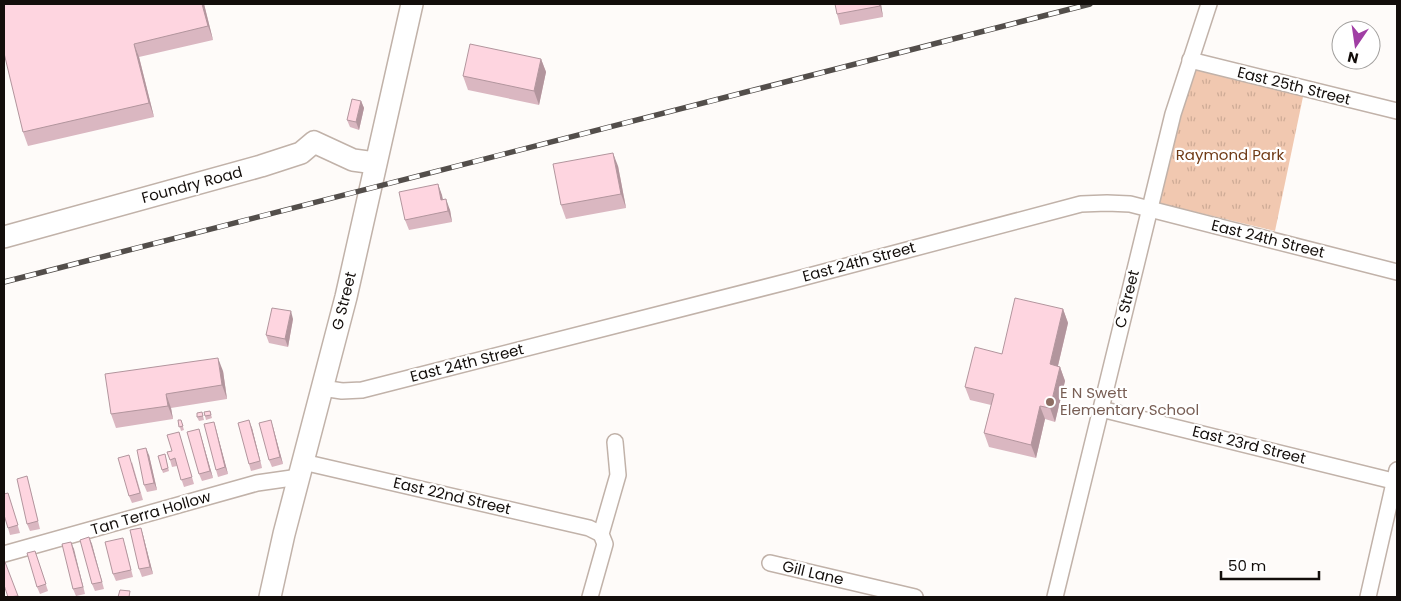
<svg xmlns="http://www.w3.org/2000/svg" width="1401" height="601" font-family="Poppins,sans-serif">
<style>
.grass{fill:url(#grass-tufts)}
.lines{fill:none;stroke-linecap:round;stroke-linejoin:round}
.street-casing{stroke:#c1b2a9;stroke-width:18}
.secondary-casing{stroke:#c1b2a9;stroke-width:24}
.street{stroke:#fff;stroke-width:15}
.secondary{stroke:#fff;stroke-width:21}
.rail-casing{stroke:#534e4b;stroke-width:5.5}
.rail{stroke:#fff;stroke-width:4;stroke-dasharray:11;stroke-linecap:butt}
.wall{fill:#dab7c1}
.shaded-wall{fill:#b2959d}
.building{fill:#fed5e0;stroke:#b2959d}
.education-dot{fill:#8d6e63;stroke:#fff;stroke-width:2}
.labels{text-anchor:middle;stroke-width:4.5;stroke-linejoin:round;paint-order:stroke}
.street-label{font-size:15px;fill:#130e0b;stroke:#fff}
.park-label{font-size:15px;fill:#703b16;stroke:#fff}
.education-label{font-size:15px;fill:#785e54;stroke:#fff;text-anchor:start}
</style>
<defs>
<pattern id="grass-tufts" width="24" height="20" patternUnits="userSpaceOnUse" patternTransform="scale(1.25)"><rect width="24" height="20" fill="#f1c8b0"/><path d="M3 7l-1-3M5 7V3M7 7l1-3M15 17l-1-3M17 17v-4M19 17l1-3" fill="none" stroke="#ceab96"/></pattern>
</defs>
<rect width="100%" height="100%" fill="#fefbf9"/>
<polygon class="grass" points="1193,64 1304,92 1275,231 1154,202"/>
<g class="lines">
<defs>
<g id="street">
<polyline points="1190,60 1397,111"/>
<polyline points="322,388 342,391 362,390 790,281 1081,204 1107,203 1130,204 1397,272"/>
<polyline points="1101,409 1397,482"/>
<polyline points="303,462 589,528 601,534"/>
<polyline points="4,554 257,483 299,477"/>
<polyline points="770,563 915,597"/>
<polyline points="590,597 605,544 601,534 618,475 615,442"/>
<polyline points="1055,597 1173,114 1209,4"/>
<polyline points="1368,597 1397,470"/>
</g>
<g id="secondary">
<polyline points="4,237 261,166 301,153 314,142 353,160 375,163"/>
<polyline points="270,597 284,534 346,297 412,4"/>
</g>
</defs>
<use href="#street" class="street-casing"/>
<use href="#secondary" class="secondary-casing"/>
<use href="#street" class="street"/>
<use href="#secondary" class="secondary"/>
<defs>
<polyline id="rail" points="4,282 1090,4"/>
</defs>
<use href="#rail" class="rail-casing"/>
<use href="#rail" class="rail"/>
</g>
<g class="wall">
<polygon points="4,4 204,4 213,40 139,57 154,117 28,146 23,132"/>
<polygon points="881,4 883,17 840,25 837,14"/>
<polygon points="541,59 546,72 539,105 468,90 463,76"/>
<polygon points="361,101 364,108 359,130 350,127 347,120"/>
<polygon points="618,166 626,208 566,219 561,205"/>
<polygon points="438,184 443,200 450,210 452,222 409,230 405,220"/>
<polygon points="1063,309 1068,323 1058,366 1060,367 1065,381 1055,422 1045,419 1036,458 989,447 984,433 991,405 970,400 965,387 1002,354"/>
<polygon points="293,319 288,347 269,343 266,335"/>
<polygon points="223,371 227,399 171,408 173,419 116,428 111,414"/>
<polygon points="210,411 212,418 206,420 205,416"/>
<polygon points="202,412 204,420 199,421 197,417"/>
<polygon points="178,420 181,420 184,430 181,431"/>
<polygon points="214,422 216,429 228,474 218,477 216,470"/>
<polygon points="273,427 283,464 272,467 269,460"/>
<polygon points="252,428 262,468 251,471 249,464"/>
<polygon points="199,429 213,478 202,481 199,474"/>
<polygon points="179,432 194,484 184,487 177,466 172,467 170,460"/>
<polygon points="165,454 169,471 163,473 162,470"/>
<polygon points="149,455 157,490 147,492 144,485"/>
<polygon points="132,462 143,500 132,503 129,496"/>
<polygon points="27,476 29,484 40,529 30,531 27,524"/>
<polygon points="8,493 20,533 10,535 8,528"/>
<polygon points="141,528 143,535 153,574 142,577 139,569"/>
<polygon points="89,537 104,589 95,591 92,584"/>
<polygon points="71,542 85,594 76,596 73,589"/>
<polygon points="125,545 133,577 116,581 113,574"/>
<polygon points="35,551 48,591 40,594 37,587"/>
</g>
<g class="shaded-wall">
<polygon points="202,4 204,4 213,40 208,26"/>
<polygon points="879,4 881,4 883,17 880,6"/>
<polygon points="134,44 139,57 154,117 149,103"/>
<polygon points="541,59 546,72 539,105 534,91"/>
<polygon points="361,101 364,108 359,130 356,122"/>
<polygon points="613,153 618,166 626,208 621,194"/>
<polygon points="438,184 442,195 445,211 441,200"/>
<polygon points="446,199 450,210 452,222 448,211"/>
<polygon points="1063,309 1068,323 1055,378 1050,364"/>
<polygon points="291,311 293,319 288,347 285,339"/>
<polygon points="218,358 223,371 227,399 222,385"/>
<polygon points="1060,367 1065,381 1055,422 1050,408"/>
<polygon points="166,394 171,408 173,419 168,406"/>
<polygon points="1040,406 1045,419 1036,458 1031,445"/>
<polygon points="249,420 252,428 262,468 260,461"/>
<polygon points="271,420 273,427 283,464 280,457"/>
<polygon points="214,422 216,429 228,474 225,467"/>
<polygon points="199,429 213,478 210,471"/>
<polygon points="146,448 149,455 157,490 154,483"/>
<polygon points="141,528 143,535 153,574 150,567"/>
<polygon points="89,537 92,544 104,589 102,582"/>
<polygon points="71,542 74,549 85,594 83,587"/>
</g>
<g class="building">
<polygon points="4,4 202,4 208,26 134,44 149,103 23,132 4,53"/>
<polygon points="835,4 879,4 880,6 837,14"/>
<polygon points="470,44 541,59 534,91 463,76"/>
<polygon points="352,99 361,101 356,122 347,120"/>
<polygon points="613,153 621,194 561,205 553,164"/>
<polygon points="438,184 441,200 446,199 448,211 405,220 399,192"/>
<polygon points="1015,298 1063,309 1050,364 1060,367 1050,408 1040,406 1031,445 984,433 994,394 965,387 975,347 1002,354"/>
<polygon points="272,308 291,311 285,339 266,335"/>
<polygon points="218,358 222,385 166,394 168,406 111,414 105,374"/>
<polygon points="210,411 211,415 205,416 204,412"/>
<polygon points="202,412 203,416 197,417 197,413"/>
<polygon points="178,420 181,420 183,426 179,427"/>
<polygon points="249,420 260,461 249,464 238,423"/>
<polygon points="271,420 280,457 269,460 259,423"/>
<polygon points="214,422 225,467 216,470 204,424"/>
<polygon points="199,429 210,471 199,474 187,432"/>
<polygon points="179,432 192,477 181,480 175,458 170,460 167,452 172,451 167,435"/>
<polygon points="146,448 154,483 144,485 137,450"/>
<polygon points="165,454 168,468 162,470 158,456"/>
<polygon points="129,455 140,493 129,496 118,458"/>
<polygon points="27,476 38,521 27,524 17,479"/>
<polygon points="8,493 18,525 8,528 4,515 4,494"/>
<polygon points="141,528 150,567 139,569 130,530"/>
<polygon points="89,537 102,582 92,584 80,540"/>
<polygon points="123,538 131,570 113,574 105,542"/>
<polygon points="71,542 83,587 73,589 62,544"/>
<polygon points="35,551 46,584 37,587 27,553"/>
<polygon points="4,562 5,562 18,596 8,597 4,585"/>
<polygon points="120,590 130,591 129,597 118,597"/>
</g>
<circle class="education-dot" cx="1050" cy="402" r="5"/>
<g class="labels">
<g class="street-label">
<text transform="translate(1294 86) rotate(14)" y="5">East 25th Street</text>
<text transform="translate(192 185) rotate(-15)" y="5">Foundry Road</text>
<text transform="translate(1268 239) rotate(14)" y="5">East 24th Street</text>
<text transform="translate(859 262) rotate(-15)" y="5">East 24th Street</text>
<text transform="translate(1127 299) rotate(-76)" y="5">C Street</text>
<text transform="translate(344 301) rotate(-76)" y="5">G Street</text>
<text transform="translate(467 363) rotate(-14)" y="5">East 24th Street</text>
<text transform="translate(1249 445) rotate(14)" y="5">East 23rd Street</text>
<text transform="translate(452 496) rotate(13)" y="5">East 22nd Street</text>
<text transform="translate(151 513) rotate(-16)" y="5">Tan Terra Hollow</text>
<text transform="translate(813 573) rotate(13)" y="5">Gill Lane</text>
</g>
<g class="park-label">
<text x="1230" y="160">Raymond Park</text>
</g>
<g class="education-label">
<text x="1060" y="398">E N Swett<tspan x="1060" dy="17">Elementary School</tspan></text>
</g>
</g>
<rect width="1401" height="601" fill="none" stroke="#130e0b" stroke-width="10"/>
<g transform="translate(1356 45) rotate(193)"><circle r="24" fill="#ffffff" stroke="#a19f9d"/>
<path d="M0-4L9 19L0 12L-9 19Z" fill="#a03ea4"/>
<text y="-8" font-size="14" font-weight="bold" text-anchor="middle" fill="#130e0b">N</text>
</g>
<path d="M1221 571v8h98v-8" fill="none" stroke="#130e0b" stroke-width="2.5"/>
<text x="1228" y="571" font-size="15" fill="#130e0b" stroke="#ffffff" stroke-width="4" paint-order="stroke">50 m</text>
</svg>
